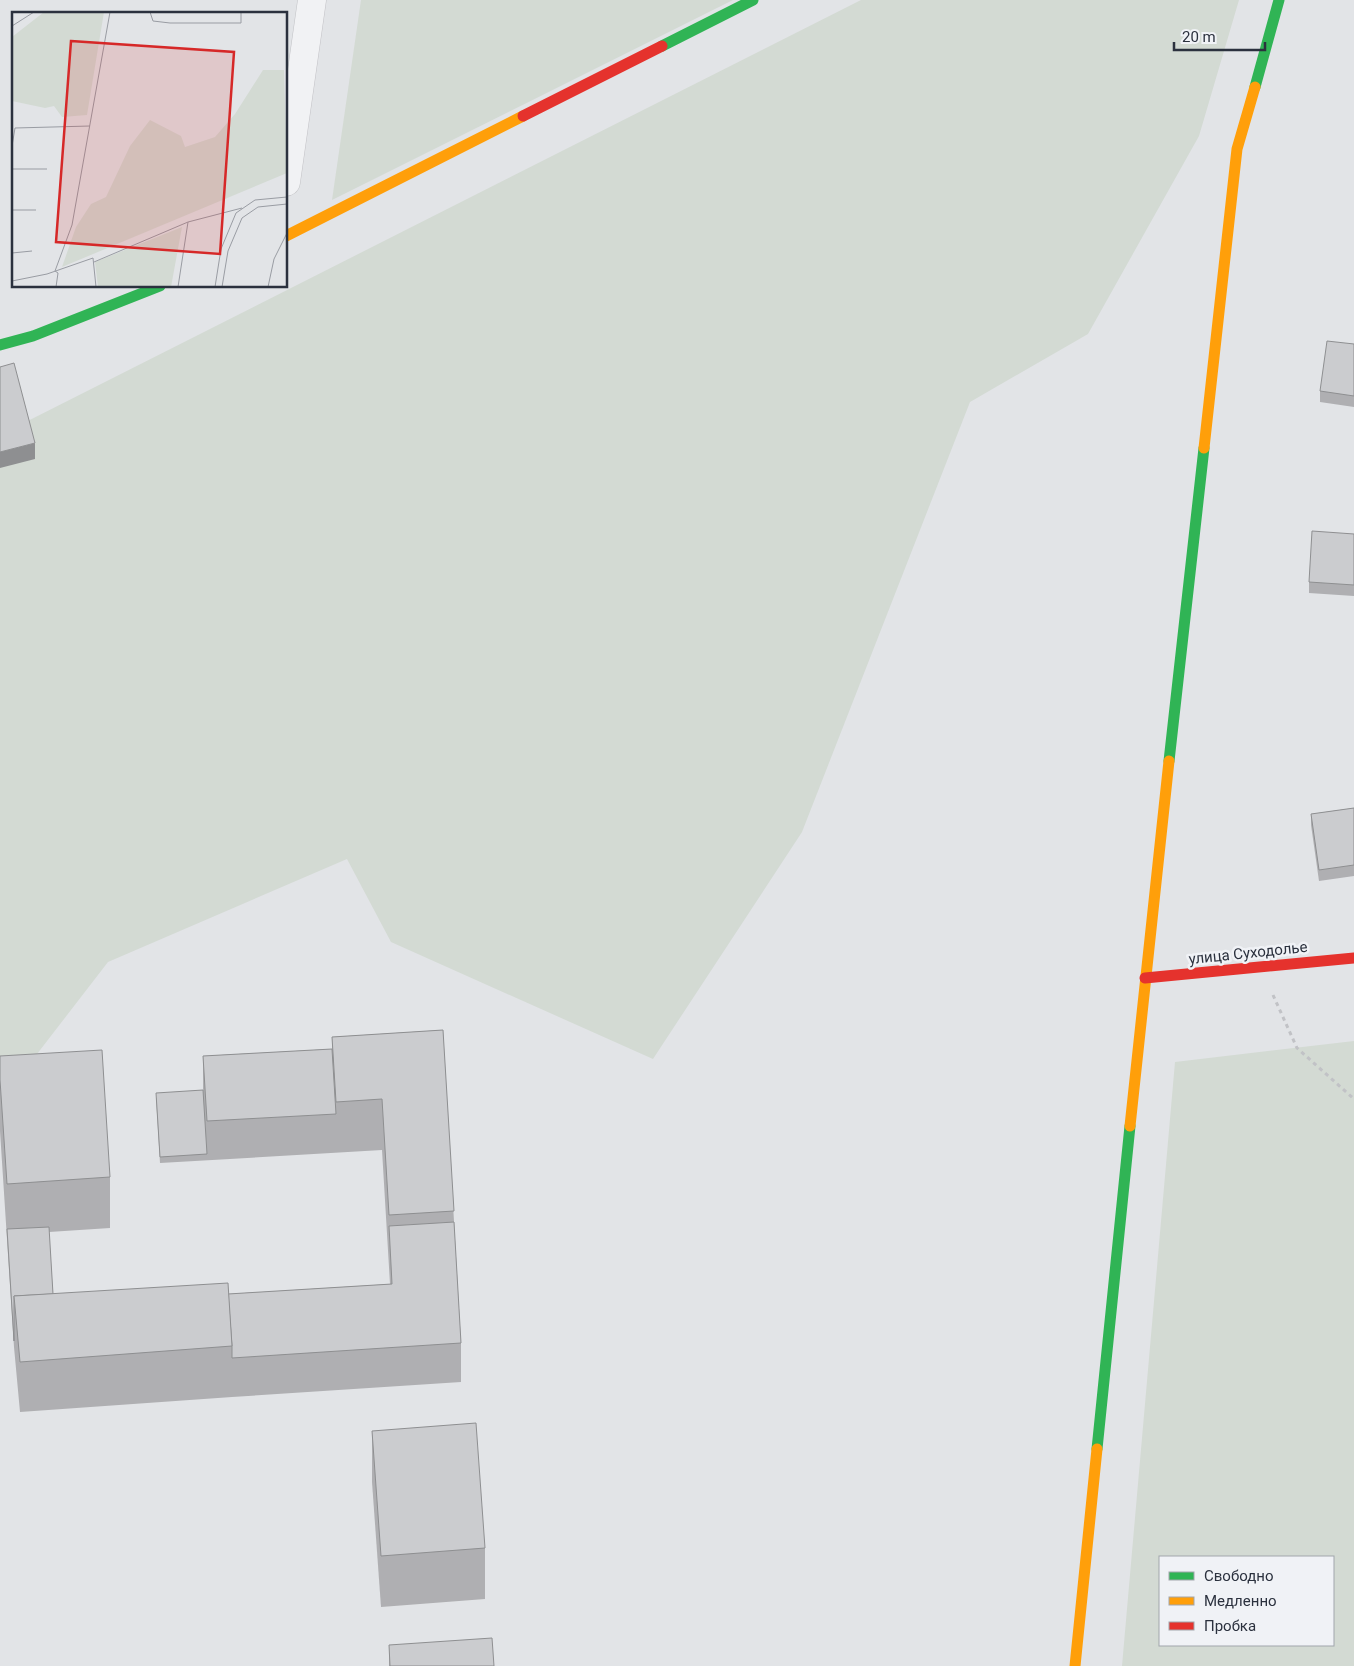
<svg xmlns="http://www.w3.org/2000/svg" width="1354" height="1666" font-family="Roboto,sans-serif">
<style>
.green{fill:#d3dad3;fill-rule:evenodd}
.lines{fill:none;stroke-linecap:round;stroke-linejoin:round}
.street-casing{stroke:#c1c2c5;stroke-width:29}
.path{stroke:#c1c2c6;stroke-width:3;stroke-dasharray:4 4;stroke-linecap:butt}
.street{stroke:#f1f2f4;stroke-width:28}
.fast{stroke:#30b455;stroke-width:11}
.slow{stroke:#ff9f0a;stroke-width:11}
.jam{stroke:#e5322d;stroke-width:11}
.wall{fill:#afafb2}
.shaded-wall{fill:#8e8f91}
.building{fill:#cbcccf;stroke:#8e8f91}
.labels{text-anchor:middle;stroke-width:5;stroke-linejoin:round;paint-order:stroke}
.street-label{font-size:15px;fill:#2b313e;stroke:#f0f2f6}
.inset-road{fill:none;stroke:#999ca3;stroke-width:1}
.view{fill:#d62828;fill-opacity:0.15;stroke:#d62828;stroke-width:2.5}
.inset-edge{fill:none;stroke:#2b313e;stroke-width:2.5}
</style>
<rect width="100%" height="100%" fill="#e2e4e7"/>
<g class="green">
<polygon points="361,0 733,0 332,200"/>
<polygon points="861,0 1239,0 1199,136 1088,334 970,402 802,832 653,1059 391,942 347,859 108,962 0,1102 0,435"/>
<path d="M1354,1041V1666H1122L1175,1062ZM1333,1557V1645H1160V1557Z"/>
</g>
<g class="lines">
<defs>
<polyline id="street" points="286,182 312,0"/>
</defs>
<use href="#street" class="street-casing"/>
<polyline class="path" points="1273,995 1297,1048 1354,1099"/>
<use href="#street" class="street"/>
<g class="fast">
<polyline points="662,46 753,0"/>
<polyline points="1255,87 1279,0"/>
<polyline points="0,345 33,336 160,286"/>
<polyline points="1169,761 1204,448"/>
<polyline points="1097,1449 1130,1126"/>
</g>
<g class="slow">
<polyline points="286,236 523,116"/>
<polyline points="1204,448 1237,149 1255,87"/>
<polyline points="1130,1126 1169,761"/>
<polyline points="1075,1666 1097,1449"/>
</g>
<g class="jam">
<polyline points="523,116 662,46"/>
<polyline points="1145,978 1354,958"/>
</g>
</g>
<g class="wall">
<polygon points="1354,344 1354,407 1320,402 1320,391"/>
<polygon points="1354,534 1354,596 1309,593 1309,582"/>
<polygon points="1354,808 1354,876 1319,881 1311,825 1311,814"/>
<polygon points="443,1030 461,1343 461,1382 232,1397 20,1412 14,1347 0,1131 0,1056 110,1177 110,1228 49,1232 53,1294 228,1294 390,1284 382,1150 160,1163 156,1098 203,1090 203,1056 332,1049 332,1037"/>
<polygon points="372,1431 485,1548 485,1599 381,1607 372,1482"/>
<polygon points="389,1645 494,1666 389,1666"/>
</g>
<polygon class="shaded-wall" points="35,443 35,459 0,468 0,452"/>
<g class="building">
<polygon points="1327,341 1354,344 1354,396 1320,391"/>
<polygon points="14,363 35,443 0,452 0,367"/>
<polygon points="1312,531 1354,534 1354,585 1309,582"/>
<polygon points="1354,808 1354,865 1319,870 1311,814"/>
<polygon points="443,1030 454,1211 389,1215 382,1099 336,1102 332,1037"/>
<polygon points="332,1049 336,1114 207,1121 203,1056"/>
<polygon points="102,1050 110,1177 7,1184 0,1080 0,1056"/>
<polygon points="203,1090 207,1154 160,1157 156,1093"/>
<polygon points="454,1222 461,1343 232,1358 232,1346 228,1294 392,1284 389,1226"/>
<polygon points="49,1227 53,1294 14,1296 14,1341 7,1229"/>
<polygon points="228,1283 232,1346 20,1362 14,1296"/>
<polygon points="476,1423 485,1548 381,1556 372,1431"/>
<polygon points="492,1638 494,1666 390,1666 389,1645"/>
</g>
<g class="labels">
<g class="street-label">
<text transform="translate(1248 953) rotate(-6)" y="5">улица Суходолье</text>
</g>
</g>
<g transform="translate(12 12)">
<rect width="275" height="275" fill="#e2e4e7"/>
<path d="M32,0H92L75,103L50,105L42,94L33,96L0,89V25ZM251,58H272L275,161L50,255L64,215L79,192L94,185L118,134L138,108L169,124L173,135L203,125L223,102ZM170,215L159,275H86L83,250Z" fill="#d3dad3"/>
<path class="inset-road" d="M138,0L141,9L158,11H229V0M0,14L22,0M0,134L3,116L78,114M0,157H35M0,198H24M0,241L20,239M82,250L176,210L230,196M0,269L35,262L81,246L84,275M44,275L46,261L43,259L60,213L98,0M166,275L176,210M203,275L209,237L224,201L243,188L275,185M210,275L216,239L230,206L246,195L275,192M256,275L262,247L275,221"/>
<path class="view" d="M59,29L222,40L208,242L44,230Z"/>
<rect width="275" height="275" class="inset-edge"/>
</g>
<rect x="1159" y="1556" width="175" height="90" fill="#f0f2f6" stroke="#a1a5ac"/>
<rect x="1169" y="1572" width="25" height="8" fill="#30b455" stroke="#a1a5ac"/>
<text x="1204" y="1581" font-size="15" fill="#2b313e">Свободно</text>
<rect x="1169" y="1597" width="25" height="8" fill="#ff9f0a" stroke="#a1a5ac"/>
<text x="1204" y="1606" font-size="15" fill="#2b313e">Медленно</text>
<rect x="1169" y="1622" width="25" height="8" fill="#e5322d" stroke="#a1a5ac"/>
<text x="1204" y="1631" font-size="15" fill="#2b313e">Пробка</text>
<path d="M1174 42v8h91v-8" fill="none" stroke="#2b313e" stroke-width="2.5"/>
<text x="1182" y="42" font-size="15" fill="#2b313e" stroke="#f0f2f6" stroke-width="4" paint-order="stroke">20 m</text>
</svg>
